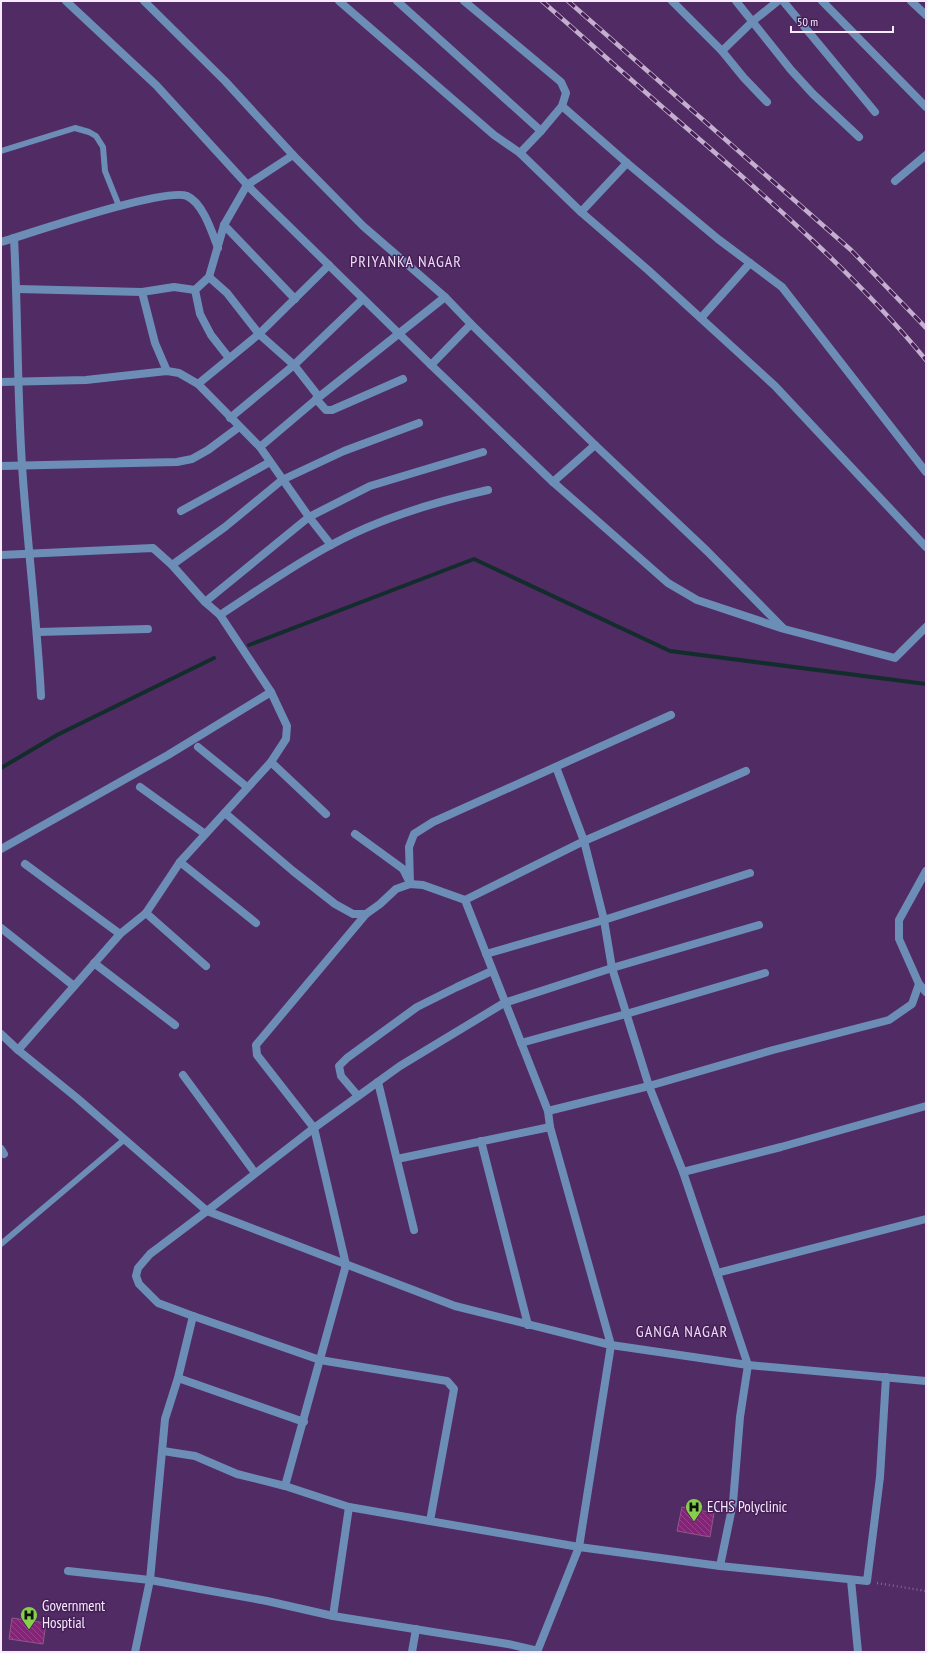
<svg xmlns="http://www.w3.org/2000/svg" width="927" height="1653" font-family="'PT Sans Narrow',sans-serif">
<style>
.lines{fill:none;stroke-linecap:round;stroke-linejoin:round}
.stream{stroke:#132d2d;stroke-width:4}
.building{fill:url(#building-back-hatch);stroke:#925787}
.path{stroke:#836592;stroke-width:2.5;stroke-dasharray:1 3;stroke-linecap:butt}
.service{stroke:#6c8db6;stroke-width:6}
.minor{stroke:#6c8db6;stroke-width:8}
.rail-casing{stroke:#c4afce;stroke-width:4.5}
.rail{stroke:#462057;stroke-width:3;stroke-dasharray:9;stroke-linecap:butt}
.labels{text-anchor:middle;stroke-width:3;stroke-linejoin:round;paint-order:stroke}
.poi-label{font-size:15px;fill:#f7eafe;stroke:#462057;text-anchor:start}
.neighbourhood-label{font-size:16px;letter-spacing:1px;fill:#eddcf6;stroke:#462057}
</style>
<defs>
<pattern id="building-back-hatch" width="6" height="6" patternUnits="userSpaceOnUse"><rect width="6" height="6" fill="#842377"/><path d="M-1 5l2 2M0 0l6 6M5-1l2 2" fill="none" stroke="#96438b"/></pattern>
</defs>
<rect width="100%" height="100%" fill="#512b63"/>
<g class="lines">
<g class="stream">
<polyline points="249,645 474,559 670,651 926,684"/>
<polyline points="1,768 57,735 214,658"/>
</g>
</g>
<g class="building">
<polygon points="682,1507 714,1513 710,1537 677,1531"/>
<polygon points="12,1618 46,1623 43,1644 9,1639"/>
</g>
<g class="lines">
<polyline class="path" points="877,1583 926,1591"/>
<g class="service">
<polyline points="1,151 75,128 89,132 96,136 103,147 105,171 119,206"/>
<polyline points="1,1244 125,1139"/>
</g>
<g class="minor">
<polyline points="66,1 156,85 252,190 431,365 553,482 668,583 697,600 784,629 895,658 926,627"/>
<polyline points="144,1 225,81 293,155"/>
<polyline points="339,1 494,135 520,153 541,131 562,106"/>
<polyline points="397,1 541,131"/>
<polyline points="464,1 561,82 566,93 562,106 627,163 718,239 782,287 926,472"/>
<polyline points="672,1 722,51 744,78 767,102"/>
<polyline points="736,1 791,70 813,94 859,137"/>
<polyline points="783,1 875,112"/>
<polyline points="822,1 926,107"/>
<polyline points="911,1 926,15"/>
<polyline points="722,51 753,21 778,1"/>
<polyline points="520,153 581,212 648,270 775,386 926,547"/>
<polyline points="895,181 926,155"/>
<polyline points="581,212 627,163"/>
<polyline points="224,225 295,299"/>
<path d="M14,238C18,314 17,389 22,465C27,542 37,619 41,696"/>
<path d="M1,242C31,233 165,187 187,196C203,203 212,232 218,248"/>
<polyline points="209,277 227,293 259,334 294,365 319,397"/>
<polyline points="17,289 142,292"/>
<polyline points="195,290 200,314 211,335 229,358"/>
<polyline points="701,318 750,263"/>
<polyline points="431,365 471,324"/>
<polyline points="167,371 155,343 142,292 174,287 195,290 209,277 224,225 247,185 293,155 363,226 445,297 471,324 595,445 707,551 783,628"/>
<polyline points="1,382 86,380 167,371 179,373 198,384 260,447 319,397 445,297"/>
<polyline points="198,384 259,334 329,265"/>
<polyline points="316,399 326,410 332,410 403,379"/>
<polyline points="230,418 294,365 363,299"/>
<polyline points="260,447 309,517 331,545"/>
<polyline points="1,466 177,462 192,459 208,450 239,427"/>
<polyline points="553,482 595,445"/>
<polyline points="181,511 270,462"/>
<polyline points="1,555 153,548 172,565 205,602 220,615 271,692 287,726 286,739 271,762 180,862 146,913 120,934 18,1050"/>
<polyline points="172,565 225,527 282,480 344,451 419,423"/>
<polyline points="205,602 309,517 370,486 483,452"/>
<path d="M220,615C257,591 293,565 331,545C380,518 434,502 488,490"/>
<polyline points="38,632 148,629"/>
<polyline points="198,747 247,787"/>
<polyline points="271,762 326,814"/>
<polyline points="556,767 584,841 746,771"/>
<polyline points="140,787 205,834"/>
<polyline points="225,813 293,871 335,904 353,914 366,914 380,904 396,889 410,884 423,885 465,900"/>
<polyline points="355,834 403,869 409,881"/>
<polyline points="1,849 168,755 271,692"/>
<polyline points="180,862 256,923"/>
<polyline points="25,864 120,934"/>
<polyline points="410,884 409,847 414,834 433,822 671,715"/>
<polyline points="146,913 206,966"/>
<polyline points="1,928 74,986"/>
<polyline points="486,954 604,920 750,873"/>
<polyline points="94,963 175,1025"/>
<polyline points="919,984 926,992"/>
<polyline points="1,1034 18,1050 77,1098 207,1211 455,1306 611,1345 579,1547 537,1652"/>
<polyline points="521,1043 626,1014 765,973"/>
<polyline points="183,1075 255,1173"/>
<polyline points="378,1082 414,1230"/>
<polyline points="358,1096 341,1076 339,1066 347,1058 417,1007 457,987 492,971"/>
<polyline points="926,1106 781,1147 683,1172 649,1086 612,968 604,920 584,841 465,900 548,1111 550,1127 611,1345 748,1365 926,1381"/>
<polyline points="548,1111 649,1086 773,1050 889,1020 912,1004 919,984 899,939 899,920 926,871"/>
<polyline points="481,1141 528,1325"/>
<polyline points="1,1149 4,1154"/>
<polyline points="397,1159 550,1127"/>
<polyline points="683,1172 748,1365 740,1417 733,1503 720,1566"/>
<polyline points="717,1273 926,1219"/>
<polyline points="178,1378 304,1422"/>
<polyline points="163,1451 195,1456 237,1474 285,1486 349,1507 579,1547 720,1566 867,1581 880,1477 886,1377"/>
<polyline points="285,1486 346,1265 314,1128 257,1055 256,1045 366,914"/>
<polyline points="430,1521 454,1389 447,1381 320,1360 193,1316 158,1303 139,1284 136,1276 138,1268 150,1254 207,1211 314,1128 400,1066 504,1003 612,968 759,925"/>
<polyline points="68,1571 150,1580 267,1601 333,1616 508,1644 538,1651"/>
<polyline points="851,1580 858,1652"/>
<polyline points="333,1616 349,1507"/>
<polyline points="135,1652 150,1580 165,1419 178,1378 193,1316"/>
<polyline points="412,1652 416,1629"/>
</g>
<defs>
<g id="rail">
<path d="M542,1C591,44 640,88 690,131C772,202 856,275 926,360"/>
<polyline points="568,1 851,250 926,328"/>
</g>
</defs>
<use href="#rail" class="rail-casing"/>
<use href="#rail" class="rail"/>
</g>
<defs>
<symbol id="hospital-pin" viewBox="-11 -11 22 30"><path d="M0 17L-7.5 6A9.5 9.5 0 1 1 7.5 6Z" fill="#86cf4c" stroke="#462057"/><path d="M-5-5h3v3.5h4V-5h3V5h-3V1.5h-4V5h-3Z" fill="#111"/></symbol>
</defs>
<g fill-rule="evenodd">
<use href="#hospital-pin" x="684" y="1497" width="20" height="27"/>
<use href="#hospital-pin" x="19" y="1605" width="20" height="27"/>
</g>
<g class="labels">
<g class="poi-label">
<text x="707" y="1512">ECHS Polyclinic</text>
<text x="42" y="1611">Government<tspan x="42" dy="17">Hosptial</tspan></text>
</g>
<g class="neighbourhood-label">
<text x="406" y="267">PRIYANKA NAGAR</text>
<text x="682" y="1337">GANGA NAGAR</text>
</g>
</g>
<rect width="927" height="1653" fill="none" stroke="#f7eafe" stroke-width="4"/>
<path d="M791 26v6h102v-6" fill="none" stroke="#f7eafe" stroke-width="2"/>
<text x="797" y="26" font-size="12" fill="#f7eafe" stroke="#462057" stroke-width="3" paint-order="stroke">50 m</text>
</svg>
